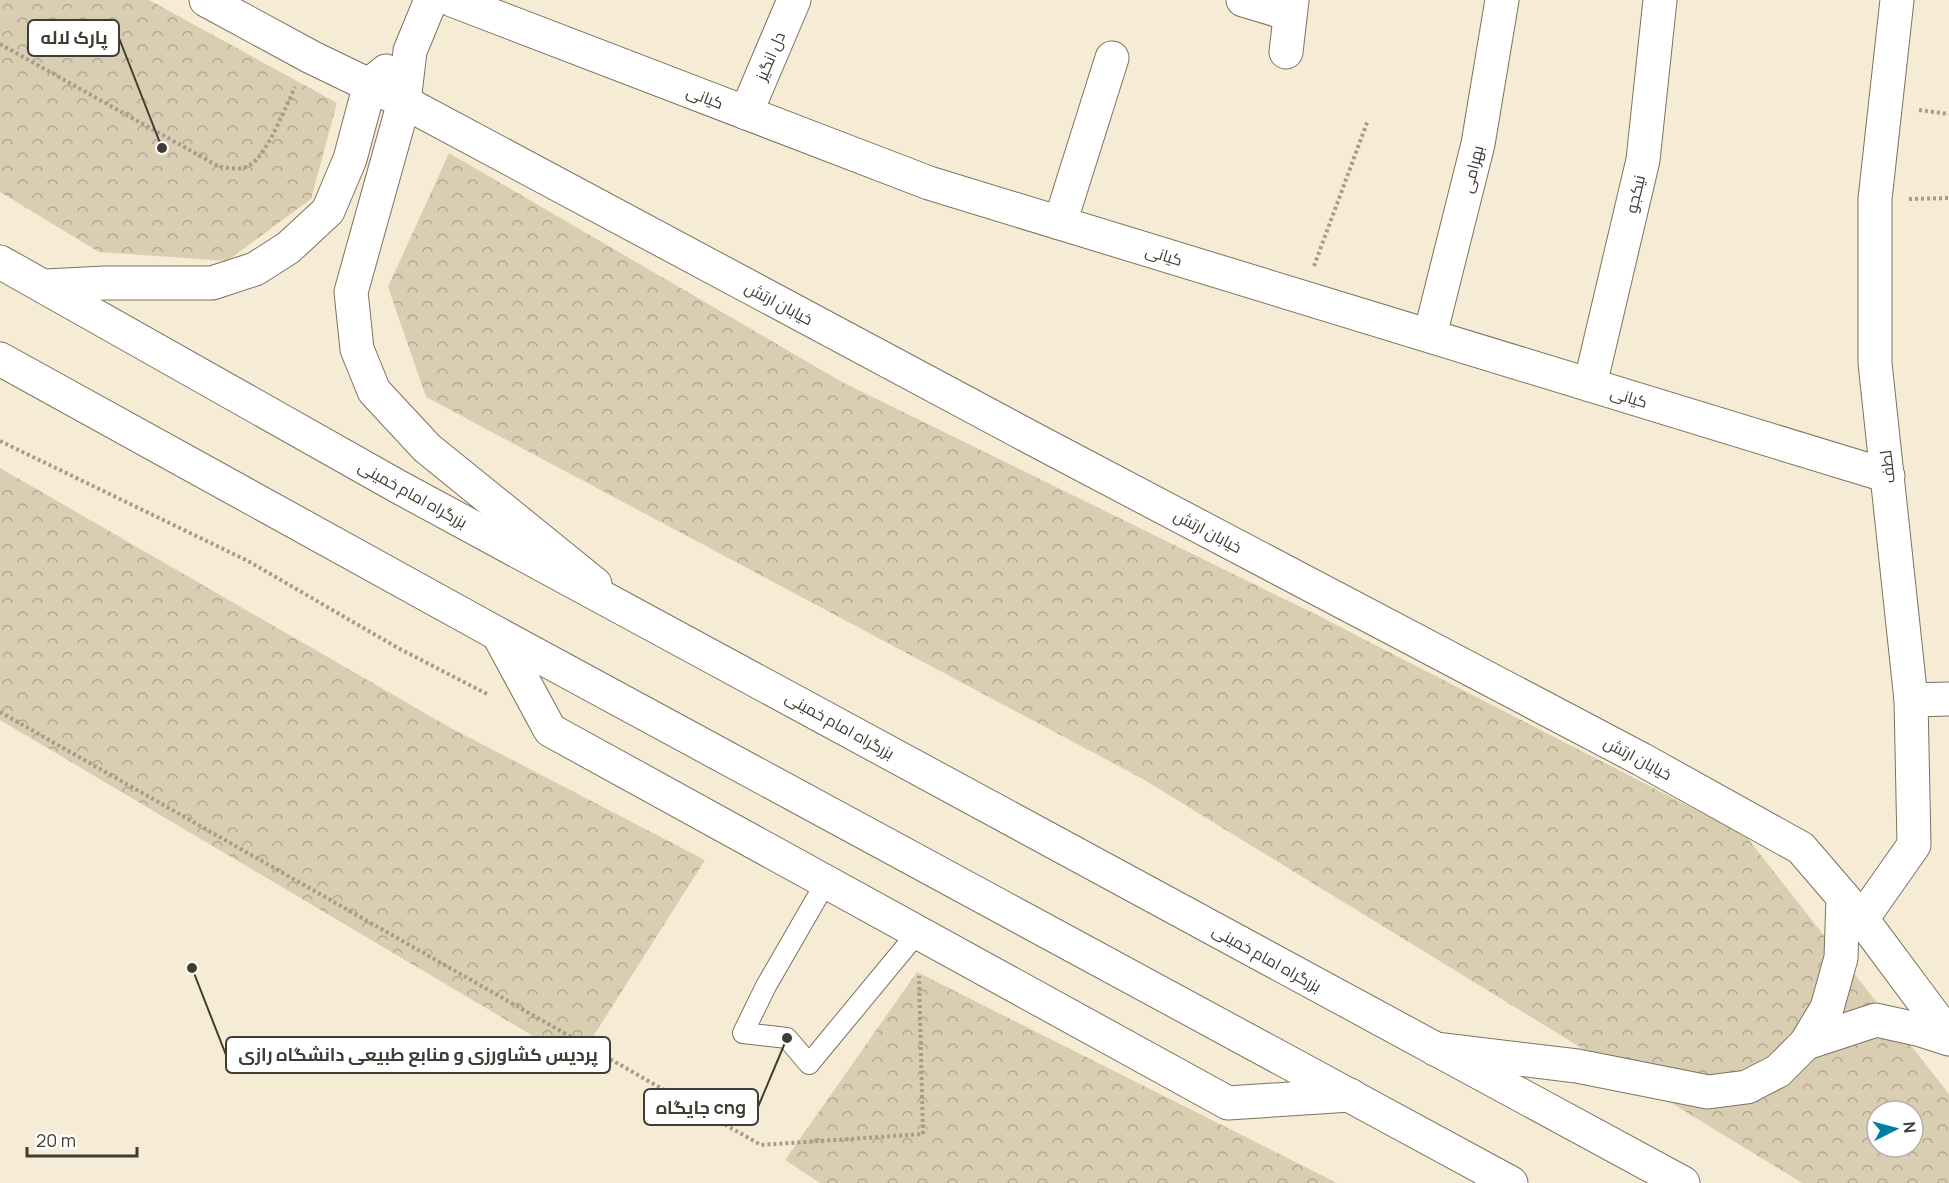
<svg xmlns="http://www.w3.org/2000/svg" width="1949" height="1183" font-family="Manrope,Cairo,sans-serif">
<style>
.park{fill:url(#park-crowns);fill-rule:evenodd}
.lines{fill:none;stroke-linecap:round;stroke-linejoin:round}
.lane-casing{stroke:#7c735f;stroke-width:22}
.street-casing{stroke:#7c735f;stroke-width:35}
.secondary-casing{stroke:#7c735f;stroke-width:35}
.highway-casing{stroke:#7c735f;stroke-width:35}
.path{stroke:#a49d8c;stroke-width:4;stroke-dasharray:3 3;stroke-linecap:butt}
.lane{stroke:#fff;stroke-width:20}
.street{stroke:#fff;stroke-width:33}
.secondary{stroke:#fff;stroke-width:33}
.highway{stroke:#fff;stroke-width:33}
.labels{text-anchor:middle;stroke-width:4.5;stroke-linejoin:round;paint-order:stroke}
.street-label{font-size:16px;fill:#403c33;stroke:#fff}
.leader{fill:none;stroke:#403c33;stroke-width:2}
.callout-dot{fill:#403c33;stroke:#fff;stroke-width:2}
.callout{fill:#fff;stroke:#403c33;stroke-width:2}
.callout-label{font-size:18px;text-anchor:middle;font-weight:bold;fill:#403c33}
</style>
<defs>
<pattern id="park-crowns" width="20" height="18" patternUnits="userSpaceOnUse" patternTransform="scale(1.5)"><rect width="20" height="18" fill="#daceb2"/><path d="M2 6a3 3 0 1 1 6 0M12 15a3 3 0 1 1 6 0" fill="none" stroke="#b2a891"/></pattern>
</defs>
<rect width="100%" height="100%" fill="#f6ecd5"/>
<g class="park">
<polygon points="0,0 149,0 337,103 311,199 227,261 99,252 0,192"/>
<path d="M449,153L842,382L1319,616L1745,835L1949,1094V1183H1802L1141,778L426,397L388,287ZM1877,1111H1913V1147H1877Z"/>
<polygon points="0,468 449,727 705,860 577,1062 0,720"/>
<polygon points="917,972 1337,1183 820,1183 785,1160"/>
</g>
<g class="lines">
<defs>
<polyline id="lane" points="826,882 766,986 743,1033 787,1038 809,1064 918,932"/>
<g id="street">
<polyline points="452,0 929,183 1888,476"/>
<polyline points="1243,0 1290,14"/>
<polyline points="1286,52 1292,0"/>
<polyline points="746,113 794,0"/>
<polyline points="1060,223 1112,58"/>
<polyline points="1430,335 1478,144 1502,0"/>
<polyline points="1590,385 1643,160 1660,0"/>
<polyline points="498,634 550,730 1228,1103 1350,1095"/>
<polyline points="1911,700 1949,699"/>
<polyline points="1862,919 1914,845 1911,700 1875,363 1875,199 1897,0"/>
</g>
<g id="secondary">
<polyline points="206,0 311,57 404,102 1041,443 1641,759 1801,848 1862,919 1949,1036"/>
<polyline points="431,0 410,51 404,102 351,292 357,349 374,391 427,448 595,584"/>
<polyline points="46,286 105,283 212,283 255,269 288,248 328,211 350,159 370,84 386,71"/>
<polyline points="1806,1043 1876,1020 1921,1030 1949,1039"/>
<polyline points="1435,1049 1577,1066 1708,1092 1747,1087 1778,1071 1806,1043 1827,1008 1841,958 1843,897"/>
</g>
<g id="highway">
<polyline points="0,262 397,486 1683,1183"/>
<polyline points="0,359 498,634 1511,1183"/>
</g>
</defs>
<use href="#lane" class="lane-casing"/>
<use href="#street" class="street-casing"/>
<use href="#secondary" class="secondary-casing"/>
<use href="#highway" class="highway-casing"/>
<g class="path">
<path d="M0,44L218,166C228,168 241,171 250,165C267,155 286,106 295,87"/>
<polyline points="1919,110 1949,114"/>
<polyline points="1909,199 1949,198"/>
<polyline points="1314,266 1368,120"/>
<polyline points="0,441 248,561 398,648 489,695"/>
<polyline points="0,712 761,1145 923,1134 919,976"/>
</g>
<use href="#lane" class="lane"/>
<use href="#street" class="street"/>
<use href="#secondary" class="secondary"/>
<use href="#highway" class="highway"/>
</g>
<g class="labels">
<g class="street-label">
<text transform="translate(770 56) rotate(-67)" y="6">دل انگیز</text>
<text transform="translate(705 97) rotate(21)" y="6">کیانی</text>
<text transform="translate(1472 169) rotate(-76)" y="6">بهرامی</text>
<text transform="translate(1635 194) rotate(-77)" y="6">نیکجو</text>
<text transform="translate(1164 255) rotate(17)" y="6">کیانی</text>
<text transform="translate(779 303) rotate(28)" y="6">خیابان ارتش</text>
<text transform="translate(1629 397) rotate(17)" y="6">کیانی</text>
<text transform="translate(1887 467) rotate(-97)" y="6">لطف</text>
<text transform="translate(413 494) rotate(29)" y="6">بزرگراه امام خمینی</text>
<text transform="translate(1208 531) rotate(28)" y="6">خیابان ارتش</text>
<text transform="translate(840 725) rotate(29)" y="6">بزرگراه امام خمینی</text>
<text transform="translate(1638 758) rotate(28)" y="6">خیابان ارتش</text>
<text transform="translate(1267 958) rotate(29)" y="6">بزرگراه امام خمینی</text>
</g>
</g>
<path class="leader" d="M162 148L119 38M192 968L226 1055M787 1038L758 1107"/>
<g class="callout-dot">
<circle cx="162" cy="148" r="6"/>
<circle cx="192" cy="968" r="6"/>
<circle cx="787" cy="1038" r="6"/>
</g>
<g class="callout">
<rect x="28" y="20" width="91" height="36" rx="6"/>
<rect x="226" y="1037" width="384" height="36" rx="6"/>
<rect x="644" y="1089" width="114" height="36" rx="6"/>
</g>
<g class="callout-label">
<text x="74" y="44">پارک لاله</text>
<text x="418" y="1061">پردیس کشاورزی و منابع طبیعی دانشگاه رازی</text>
<text x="701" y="1114">جایگاه cng</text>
</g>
<g transform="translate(1895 1129) rotate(84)"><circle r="28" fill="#ffffff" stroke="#b3b1ad" stroke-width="1.5"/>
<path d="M0-4.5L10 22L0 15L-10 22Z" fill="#007ea4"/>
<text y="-9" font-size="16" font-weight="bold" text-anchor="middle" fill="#403c33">N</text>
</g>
<path d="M27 1147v9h110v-9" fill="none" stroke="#403c33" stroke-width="3"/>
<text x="36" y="1147" font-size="18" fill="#403c33" stroke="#ffffff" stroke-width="4.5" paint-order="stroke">20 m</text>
</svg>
